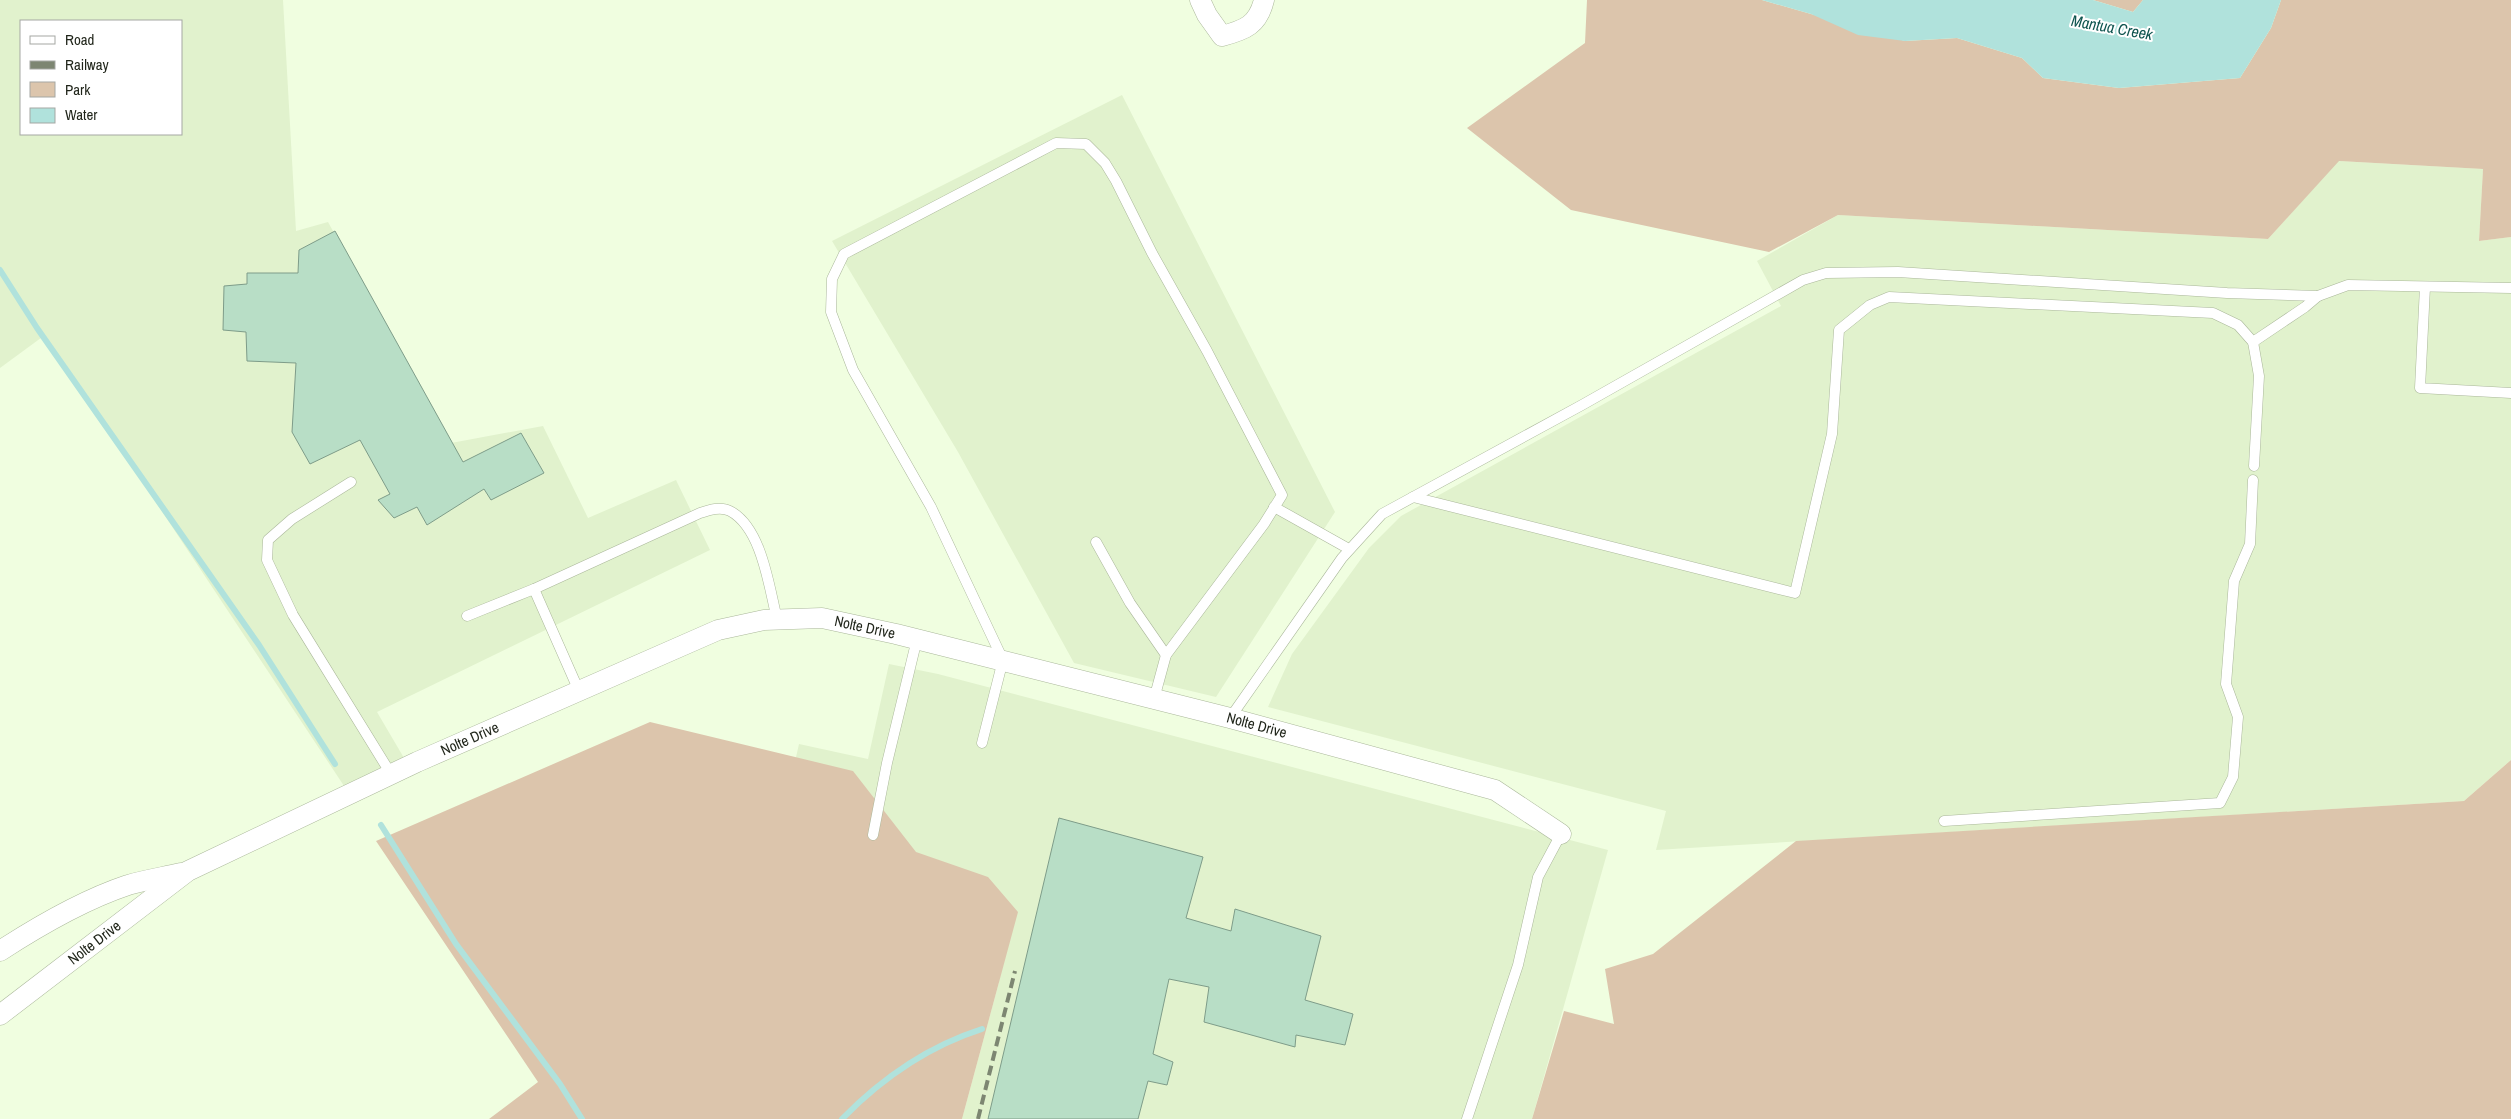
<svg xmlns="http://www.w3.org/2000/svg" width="2511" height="1119" font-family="'Archivo Narrow',sans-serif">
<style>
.built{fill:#e1f2cd;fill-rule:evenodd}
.green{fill:#dcc5ac}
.water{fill:#b0e2dc}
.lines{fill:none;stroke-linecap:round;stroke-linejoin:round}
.stream{stroke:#b0e2dc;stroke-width:6}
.building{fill:#b8dec6;stroke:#7e9c89}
.service-casing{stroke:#aab79a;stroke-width:11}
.minor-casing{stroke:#aab79a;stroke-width:21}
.service{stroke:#fff;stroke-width:10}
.minor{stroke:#fff;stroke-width:20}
.rail{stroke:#7d8672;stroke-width:4;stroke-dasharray:10 5;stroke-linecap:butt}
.labels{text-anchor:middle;stroke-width:4;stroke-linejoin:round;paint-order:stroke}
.street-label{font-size:15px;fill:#1f2419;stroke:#fff}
.water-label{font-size:16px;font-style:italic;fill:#105550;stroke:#fff}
</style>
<rect width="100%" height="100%" fill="#f0fee0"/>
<g class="built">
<path d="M0,0H283L296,231L328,222L451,443L543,426L588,518L676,480L710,550L377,712L414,775L354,801L45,335L0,368ZM21,21H181V134H21Z"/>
<polygon points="1122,95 1335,512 1216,697 1074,663 958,452 832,241"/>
<polygon points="2338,161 2483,169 2479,241 2511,237 2511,760 2464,801 1656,850 1666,811 1268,707 1292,654 1369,548 1401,516 1781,306 1757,261 1838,215 2268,239"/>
<polygon points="889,664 938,674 1608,850 1532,1119 962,1119 999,982 772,864 799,744 868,759"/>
</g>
<g class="green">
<polygon points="1587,0 1762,0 1905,41 1957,38 2022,58 2043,78 2119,88 2240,78 2271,28 2281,0 2511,0 2511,237 2479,241 2483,169 2339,161 2268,239 1838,215 1769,252 1571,210 1467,128 1585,43"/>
<polygon points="2093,0 2143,0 2133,12"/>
<polygon points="650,722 853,771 916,852 988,877 1018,912 962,1119 489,1119 538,1082 376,841"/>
<polygon points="2511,760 2511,1119 1532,1119 1564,1011 1614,1024 1605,969 1653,954 1796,841 2464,801"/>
</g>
<polygon class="water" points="1762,0 2093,0 2133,12 2143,0 2281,0 2271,28 2240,78 2119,88 2043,78 2022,58 1957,38 1905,41 1858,35 1811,14"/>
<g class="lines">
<g class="stream">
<polyline points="0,270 37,328 259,645 335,764"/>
<polyline points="381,825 456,944 560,1084 582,1119"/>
<path d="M842,1119C881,1079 929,1046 982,1029"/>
</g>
</g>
<g class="building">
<polygon points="335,231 463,462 521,433 544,473 491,500 484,489 427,525 417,507 394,518 378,500 390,494 360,440 310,464 292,432 296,363 247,361 246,332 223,330 224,286 247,284 247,273 298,273 299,250"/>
<polygon points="1059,818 1203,857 1186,918 1231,931 1235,909 1321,936 1305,1000 1353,1014 1345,1045 1296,1035 1295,1047 1204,1022 1209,987 1169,979 1153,1054 1173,1062 1167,1085 1148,1081 1138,1119 988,1119"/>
</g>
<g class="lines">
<defs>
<g id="service">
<polyline points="2425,287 2420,388 2511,393"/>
<polyline points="2253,342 2259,376 2254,466"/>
<polyline points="351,482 292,519 268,540 267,560 293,615 391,774"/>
<polyline points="1413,497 1795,593 1832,434 1839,330 1870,305 1889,297 2213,313 2238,325 2253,342 2305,307 2318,296"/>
<polyline points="1274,507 1349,549"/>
<polyline points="1096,542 1130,603 1166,655"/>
<path d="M534,589L700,513C709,510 721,506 730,511C762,528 769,587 777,619"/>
<polyline points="467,616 534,589 579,691"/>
<polyline points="1230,718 1342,558 1382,514 1582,405 1803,280 1826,273 1898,272 2227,293 2318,296 2348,285 2511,288"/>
<polyline points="982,743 1003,660 931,507 853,370 831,312 832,279 844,254 1056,143 1086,144 1105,163 1116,181 1152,253 1207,351 1282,495 1264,524 1166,655 1154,699"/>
<polyline points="1944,821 2220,803 2233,777 2238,717 2226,684 2234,581 2250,544 2253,480"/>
<polyline points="873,835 887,763 917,639"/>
<polyline points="1467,1119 1518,965 1538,877 1561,834"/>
</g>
<g id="minor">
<path d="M1200,0L1207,15L1222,36C1245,30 1258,25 1264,0"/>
<path d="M0,951C40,925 83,900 128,885C145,880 164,877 181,873"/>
<path id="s1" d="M0,1015L188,871L417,762L718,630L764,620L822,618L896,634L1230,718L1495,790L1561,834"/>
</g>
</defs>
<use href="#service" class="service-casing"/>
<use href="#minor" class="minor-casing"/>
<use href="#service" class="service"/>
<use href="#minor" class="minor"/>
<polyline class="rail" points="978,1119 1015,971"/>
</g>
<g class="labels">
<g class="street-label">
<text dy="5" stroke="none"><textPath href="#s1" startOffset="968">Nolte Drive</textPath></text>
<text dy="5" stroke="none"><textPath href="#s1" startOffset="1372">Nolte Drive</textPath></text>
<text dy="5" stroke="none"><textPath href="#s1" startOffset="548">Nolte Drive</textPath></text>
<text dy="5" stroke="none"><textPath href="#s1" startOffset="119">Nolte Drive</textPath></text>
</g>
<g class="water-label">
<text transform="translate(2112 27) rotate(10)" y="6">Mantua Creek</text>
</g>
</g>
<rect x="20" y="20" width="162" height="115" fill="#ffffff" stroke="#a5a7a3"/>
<rect x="30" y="36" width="25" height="8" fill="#ffffff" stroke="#a5a7a3"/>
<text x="65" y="45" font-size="15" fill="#1f2419">Road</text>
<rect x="30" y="61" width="25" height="8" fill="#7d8672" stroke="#a5a7a3"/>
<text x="65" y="70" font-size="15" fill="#1f2419">Railway</text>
<rect x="30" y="82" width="25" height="15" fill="#dcc5ac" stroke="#a5a7a3"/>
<text x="65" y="95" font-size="15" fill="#1f2419">Park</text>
<rect x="30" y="108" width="25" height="15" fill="#b0e2dc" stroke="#a5a7a3"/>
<text x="65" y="120" font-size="15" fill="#1f2419">Water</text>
</svg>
